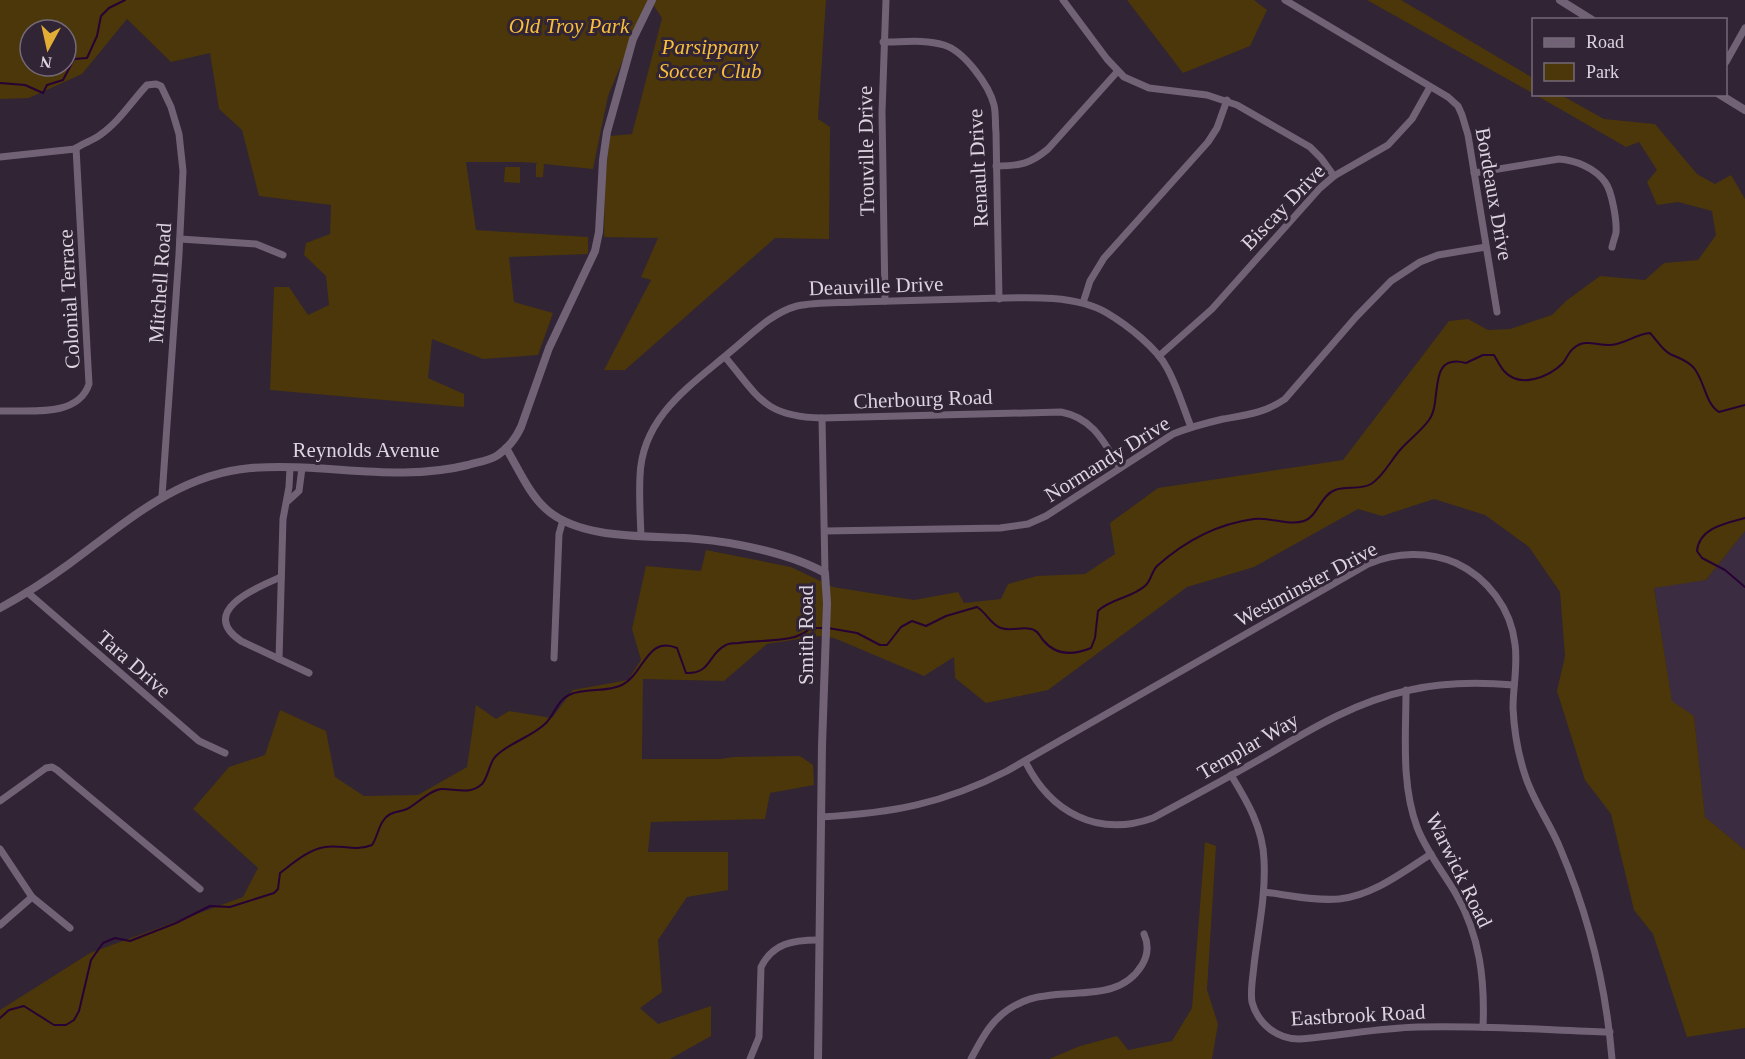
<svg xmlns="http://www.w3.org/2000/svg" width="1745" height="1059" font-family="Georgia,serif">
<style>
.built{fill:#3c2c42}
.green{fill:#4b3709;fill-rule:evenodd}
.lines{fill:none;stroke-linecap:round;stroke-linejoin:round}
.stream{stroke:#290235;stroke-width:2}
.minor{stroke:#716276;stroke-width:7}
.tertiary{stroke:#716276;stroke-width:8}
.labels{text-anchor:middle;stroke-width:6;stroke-linejoin:round;paint-order:stroke}
.park-label{font-size:21px;font-style:italic;fill:#f8be3c;stroke:#302435}
.street-label{font-size:21px;fill:#dcd4df;stroke:#302435}
</style>
<rect width="100%" height="100%" fill="#302435"/>
<polygon class="built" points="1745,531 1745,850 1705,817 1694,716 1672,702 1654,587 1706,580"/>
<g class="green">
<path d="M0,0H648L608,96L593,169L544,164L543,177H536V164L538,163L520,162H466L476,230L588,237V254L509,257L514,302L553,313L538,355L483,359L432,339L428,378L464,394V407L270,390L274,287H289L308,315L329,305L326,276L304,255L306,243L330,234L331,205L259,196L242,130L219,109L210,53L171,62L127,19L82,74L29,98L0,99ZM30,30H66V66H30Z"/>
<polygon points="650,0 826,0 818,119 830,127 829,239 775,238 625,370 604,370 651,280 641,277 658,238 604,237 605,178 610,136 632,134 662,18"/>
<polygon points="1127,0 1254,0 1267,10 1250,46 1183,73"/>
<polygon points="1367,0 1401,0 1533,78 1534,94"/>
<polygon points="1534,94 1561,95 1604,119 1655,124 1697,174 1715,184 1731,175 1745,199 1745,531 1706,580 1654,588 1672,701 1694,716 1705,817 1745,850 1745,1028 1687,1037 1653,934 1634,910 1611,814 1585,780 1557,691 1565,656 1560,592 1529,547 1485,515 1434,499 1382,516 1358,509 1254,567 1187,587 1048,690 986,703 955,678 954,657 924,676 834,638 818,636 767,644 724,681 643,679 642,759 720,759 734,757 800,756 813,765 814,785 770,793 765,819 651,822 648,852 728,852 728,890 687,897 658,940 662,992 640,1008 658,1024 711,1006 711,1036 670,1059 0,1059 0,1010 90,953 243,897 258,868 193,809 229,767 265,755 280,710 326,731 335,777 364,796 418,795 467,767 476,705 496,719 509,711 552,718 573,690 628,680 641,660 632,629 646,566 701,571 706,550 791,567 833,587 914,600 958,592 964,603 1001,599 1008,584 1037,576 1085,574 1115,554 1110,523 1158,488 1343,460 1449,321 1468,319 1488,330 1510,329 1552,315 1566,301 1600,276 1645,280 1664,263 1698,260 1716,235 1712,211 1678,202 1657,205 1647,182 1657,170 1639,142 1626,147"/>
<polygon points="505,167 520,167 520,183 504,182"/>
<polygon points="1205,842 1216,846 1207,990 1218,1024 1212,1059 1049,1059 1080,1046 1117,1036 1128,1050 1172,1041 1192,1008"/>
</g>
<g class="lines">
<g class="stream">
<polyline points="0,83 25,85 43,93 47,85 63,80 74,59 87,58 97,36 101,16 109,8 125,0"/>
<path d="M1745,518C1726,523 1699,528 1697,551L1702,558L1725,570L1745,587"/>
<path d="M828,628L857,633L880,645H887L901,627L912,621L926,626L946,616L977,607C986,612 991,625 1001,628C1012,632 1025,625 1034,630C1039,632 1040,637 1043,640C1056,656 1074,655 1091,648L1095,638L1098,611C1111,598 1133,598 1146,585C1151,580 1152,571 1157,566C1185,541 1216,524 1254,519C1270,517 1288,526 1304,521C1317,517 1321,495 1335,490C1346,486 1361,490 1371,484C1383,477 1391,460 1400,450C1409,440 1421,431 1429,420C1443,402 1426,352 1466,363L1483,355H1494C1497,360 1500,366 1504,371C1520,389 1549,377 1563,363C1567,358 1569,351 1574,348C1585,338 1598,346 1610,345C1626,344 1635,334 1650,333C1656,339 1662,350 1670,354C1679,358 1687,360 1694,368C1705,382 1705,403 1719,412L1745,405"/>
<path d="M0,1018L9,1010L24,1006L54,1025H66L74,1020L79,1011L91,960L103,943L115,938L130,941L176,923L210,906L230,907L274,893L278,889L280,873C292,864 309,849 325,847C340,844 355,852 372,845C377,838 378,828 383,821C389,811 398,813 407,809C417,804 431,789 442,789C456,789 470,795 482,784C489,776 489,762 496,756C510,742 532,737 546,723C554,715 558,700 569,695C585,687 606,693 622,685C644,674 647,635 677,648L686,673C712,674 708,653 726,645C729,643 735,643 739,643C760,639 796,644 810,628H823"/>
</g>
<g class="minor">
<polyline points="1063,0 1107,59 1124,77 1149,88 1207,95 1237,105 1310,147 1321,158 1334,176"/>
<polyline points="1285,0 1448,97 1458,106 1462,115 1468,135 1497,312"/>
<path d="M883,42C903,42 925,39 944,45C964,51 989,85 994,105C996,113 995,123 996,133L999,299"/>
<polyline points="1726,62 1745,28"/>
<path d="M0,157L75,149C83,143 92,141 100,135C119,122 132,101 147,85L156,84L161,86L171,107L179,134L183,171L179,254L162,496"/>
<path d="M996,166C1020,166 1030,164 1048,149L1117,72"/>
<path d="M1474,173L1559,159C1575,160 1595,168 1605,182C1612,191 1617,221 1616,233C1615,237 1613,242 1612,247"/>
<polyline points="180,239 256,244 283,255"/>
<polyline points="885,301 882,112 886,0"/>
<polyline points="1083,303 1090,281 1104,258 1208,142 1217,128 1227,100"/>
<polyline points="1159,356 1212,309 1320,188 1334,176 1388,145 1412,119 1430,87"/>
<path d="M725,357C759,397 764,417 822,418L1061,412C1093,418 1104,442 1120,468"/>
<path d="M0,411C29,410 78,418 89,384L76,148"/>
<polyline points="822,418 825,573"/>
<polyline points="288,501 299,491 302,468"/>
<path d="M825,531L1000,528L1028,524L1046,516L1173,434C1190,427 1206,423 1223,419C1246,415 1265,413 1285,399L1356,317L1391,281L1420,262L1438,255L1486,247"/>
<path d="M641,535C640,515 639,496 640,476C642,417 690,386 730,352C751,335 771,313 797,306C816,302 837,303 856,302C892,301 928,300 965,299C1007,299 1070,291 1107,313C1127,325 1157,348 1167,368C1177,386 1183,407 1191,427"/>
<path d="M281,577C258,587 197,611 241,641L309,673"/>
<polyline points="27,592 199,741 225,753"/>
<polyline points="554,658 559,534 563,520"/>
<polyline points="279,659 283,519 289,487 290,468"/>
<path d="M1406,690C1406,735 1401,784 1417,827C1426,851 1443,872 1456,894C1480,936 1485,980 1483,1027"/>
<path d="M1025,761C1050,812 1097,838 1153,818C1192,797 1231,776 1269,754C1314,727 1358,701 1410,690C1444,682 1479,682 1514,685"/>
<path d="M1231,775C1247,801 1263,828 1264,860C1266,895 1258,931 1254,965C1253,977 1250,991 1252,1002C1258,1024 1277,1039 1299,1039C1339,1036 1378,1028 1418,1027C1482,1025 1546,1030 1610,1032"/>
<polyline points="0,801 46,768 52,767 57,770 200,889"/>
<path d="M821,817C892,813 943,804 1007,771L1368,564C1396,552 1428,551 1456,563C1488,578 1511,609 1515,644C1518,665 1513,687 1513,708C1514,729 1518,754 1525,775C1533,801 1550,823 1560,848C1589,916 1606,986 1612,1059"/>
<polyline points="0,849 32,897 70,928"/>
<path d="M1264,892C1288,895 1314,901 1339,899C1372,896 1403,872 1431,854"/>
<polyline points="0,925 32,897"/>
<path d="M750,1059L759,1037L761,967C773,943 793,940 818,940"/>
<path d="M971,1059C982,1038 992,1018 1014,1006C1023,1001 1034,997 1045,996C1078,990 1121,1000 1142,965C1148,955 1149,945 1144,934"/>
</g>
<g class="tertiary">
<polyline points="1560,0 1592,20"/>
<polyline points="1719,94 1745,110"/>
<path d="M506,448C518,468 529,494 546,509C581,541 652,535 697,539C735,542 792,554 825,573L827,603L822,745L818,1059"/>
<path d="M0,608C24,595 47,580 69,564C125,523 178,474 251,468C323,462 396,483 468,465C478,462 489,461 498,455C508,448 516,438 521,427L549,348L595,251L599,232L603,160L607,132L633,39L652,0"/>
</g>
</g>
<g class="labels">
<g class="park-label">
<text x="569" y="33">Old Troy Park</text>
<text x="710" y="54">Parsippany<tspan x="710" dy="24">Soccer Club</tspan></text>
</g>
<g class="street-label">
<text transform="translate(866 151) rotate(-91)" y="7">Trouville Drive</text>
<text transform="translate(978 168) rotate(-93)" y="7">Renault Drive</text>
<text transform="translate(1494 194) rotate(80)" y="7">Bordeaux Drive</text>
<text transform="translate(1283 207) rotate(-46)" y="7">Biscay Drive</text>
<text transform="translate(160 283) rotate(-86)" y="7">Mitchell Road</text>
<text transform="translate(876 286) rotate(-2)" y="7">Deauville Drive</text>
<text transform="translate(69 299) rotate(-93)" y="7">Colonial Terrace</text>
<text transform="translate(923 399) rotate(-2)" y="7">Cherbourg Road</text>
<text x="366" y="457">Reynolds Avenue</text>
<text transform="translate(1107 459) rotate(-32)" y="7">Normandy Drive</text>
<text transform="translate(1306 584) rotate(-28)" y="7">Westminster Drive</text>
<text transform="translate(806 635) rotate(-90)" y="7">Smith Road</text>
<text transform="translate(134 664) rotate(41)" y="7">Tara Drive</text>
<text transform="translate(1248 746) rotate(-30)" y="7">Templar Way</text>
<text transform="translate(1459 870) rotate(64)" y="7">Warwick Road</text>
<text transform="translate(1358 1015) rotate(-3)" y="7">Eastbrook Road</text>
</g>
</g>
<rect x="1532" y="18" width="195" height="78" fill="#302435" stroke="#756a79" stroke-width="1.5"/>
<rect x="1544" y="38" width="30" height="9" fill="#716276" stroke="#756a79" stroke-width="1.5"/>
<text x="1586" y="48" font-size="18" fill="#dcd4df">Road</text>
<rect x="1544" y="63" width="30" height="18" fill="#4b3709" stroke="#756a79" stroke-width="1.5"/>
<text x="1586" y="78" font-size="18" fill="#dcd4df">Park</text>
<g transform="translate(48 48) rotate(188)"><circle r="28" fill="#302435" stroke="#756a79" stroke-width="1.5"/>
<path d="M0-4.5L10 22L0 15L-10 22Z" fill="#e3ae35"/>
<text y="-9" font-size="16" font-weight="bold" text-anchor="middle" fill="#dcd4df">N</text>
</g>
</svg>
